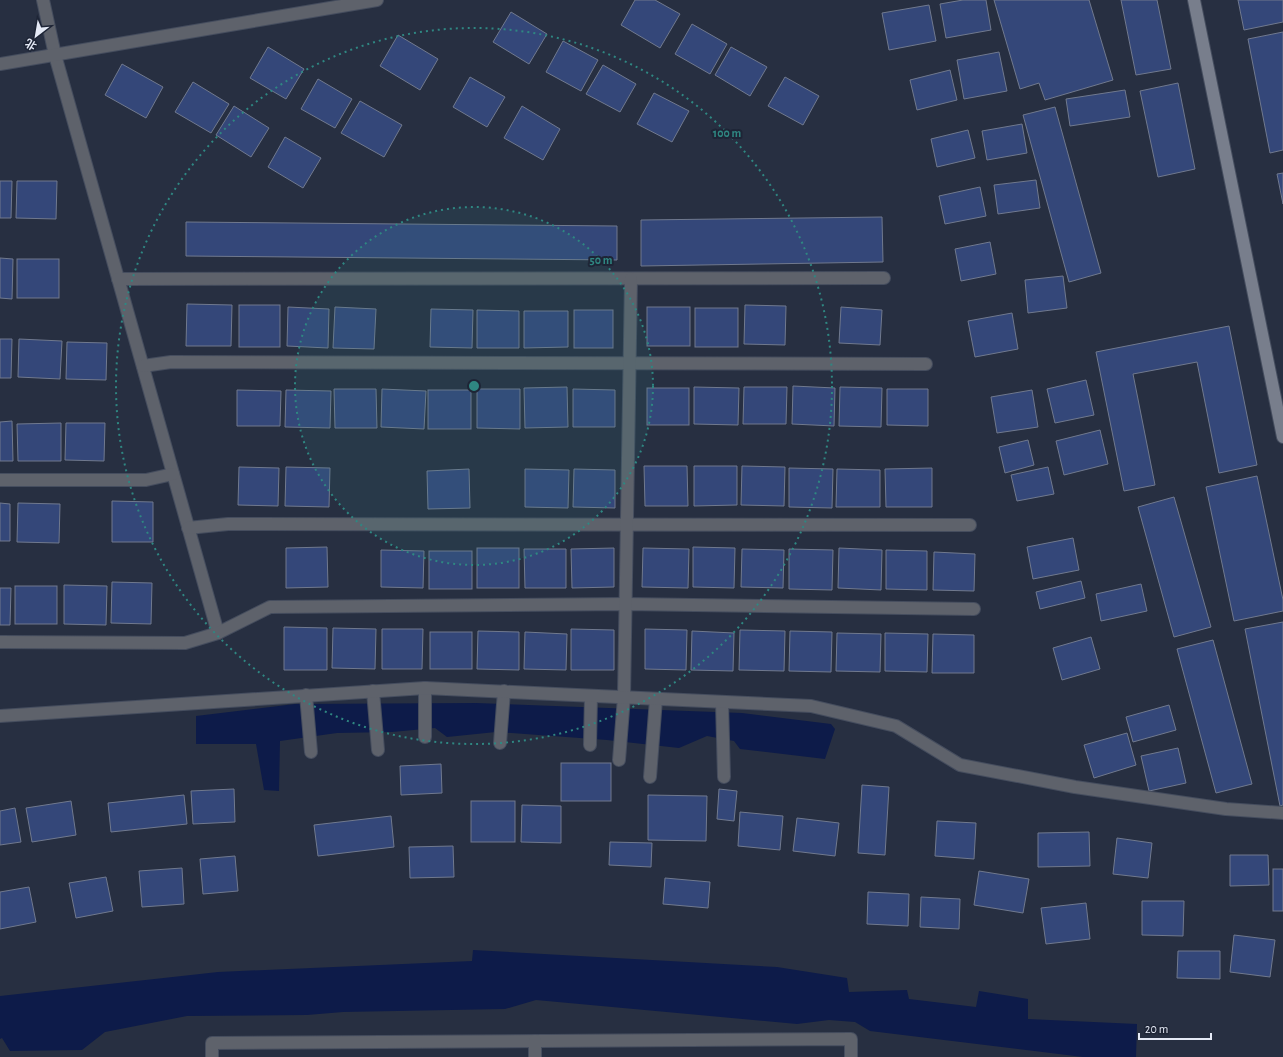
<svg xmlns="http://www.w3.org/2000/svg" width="1283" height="1057" font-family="'Alegreya Sans','Noto Sans SC',sans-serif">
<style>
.water{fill:#0d1b49}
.building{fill:#344779;stroke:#70798e}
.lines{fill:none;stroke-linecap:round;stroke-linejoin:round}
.lane-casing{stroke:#454d5e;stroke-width:14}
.street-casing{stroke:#454d5e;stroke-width:14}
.secondary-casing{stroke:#454d5e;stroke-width:14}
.lane{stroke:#5e626b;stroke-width:12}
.street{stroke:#5e626b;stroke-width:12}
.secondary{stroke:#787e8c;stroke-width:12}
.ring{fill:none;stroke:#2f8782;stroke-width:2;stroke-dasharray:2 4}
.centre{fill:#2f8782;stroke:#1e2536;stroke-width:2}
.ring-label{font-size:12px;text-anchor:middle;font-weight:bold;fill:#2f8782;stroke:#1e2536;stroke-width:4;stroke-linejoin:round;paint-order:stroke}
</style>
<rect width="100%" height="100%" fill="#272f41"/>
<g class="water">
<polygon points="476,703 742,713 831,724 835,729 825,759 740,749 734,741 707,736 679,748 607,740 496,732 447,737 435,728 392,732 337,733 280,741 279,791 264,790 256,744 196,744 196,716 295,704"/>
<polygon points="473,950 777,967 847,978 849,992 907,990 909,999 976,1007 979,991 1028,999 1028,1019 1137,1024 1136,1057 1083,1057 870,1031 855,1022 829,1020 797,1024 536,1000 505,1009 343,1012 307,1015 187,1016 105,1032 82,1050 10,1051 2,1038 0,1039 0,996 218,972 472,961"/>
</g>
<g class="building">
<polygon points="635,0 655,0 680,14 660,48 621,25"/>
<polygon points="963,0 986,0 991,30 946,38 940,4"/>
<polygon points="994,0 1089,0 1113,80 1045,100 1039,83 1020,89"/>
<polygon points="1121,0 1157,0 1171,69 1136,75"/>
<polygon points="1238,0 1283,0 1283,22 1244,30"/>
<polygon points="929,5 936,41 889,50 882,13"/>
<polygon points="511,12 547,34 529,64 493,42"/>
<polygon points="692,24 727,44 710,74 675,54"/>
<polygon points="1283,32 1283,150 1270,153 1248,39"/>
<polygon points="398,35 438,59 420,90 380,66"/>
<polygon points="563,41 598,60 581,91 546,72"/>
<polygon points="268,47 304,69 286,99 250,78"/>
<polygon points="731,47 767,67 750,96 715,75"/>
<polygon points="999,52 1007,91 964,99 957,60"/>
<polygon points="122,64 163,87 146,118 105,95"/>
<polygon points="603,65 636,84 620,112 586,94"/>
<polygon points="950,70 957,100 917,110 910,80"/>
<polygon points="470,77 505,97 487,127 453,107"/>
<polygon points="785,77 819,96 803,125 768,106"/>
<polygon points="318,79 352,99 335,128 301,109"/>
<polygon points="193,82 229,104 211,133 175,112"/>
<polygon points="1178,83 1195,169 1158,177 1140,91"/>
<polygon points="1125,90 1130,117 1070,126 1066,99"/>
<polygon points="654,93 689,111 672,142 637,124"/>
<polygon points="360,101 402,125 384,157 341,133"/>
<polygon points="234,106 269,128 251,157 216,135"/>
<polygon points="522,106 560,129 543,160 504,138"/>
<polygon points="1055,107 1101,273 1069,282 1023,115"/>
<polygon points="1022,124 1027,153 987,160 982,131"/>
<polygon points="968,130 975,158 937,167 931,139"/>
<polygon points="285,137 321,158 303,188 268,167"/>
<polygon points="1283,173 1283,204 1277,174"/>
<polygon points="1036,180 1040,208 998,214 994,185"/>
<polygon points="0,181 12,181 11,218 0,218"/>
<polygon points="17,181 57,181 56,219 16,218"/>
<polygon points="980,187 986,216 945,224 939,196"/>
<polygon points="882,217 883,262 641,266 641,220"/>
<polygon points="186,222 617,226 617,260 186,256"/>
<polygon points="990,242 996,274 961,281 955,249"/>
<polygon points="0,258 13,259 12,299 0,298"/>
<rect x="17" y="259" width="42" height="39"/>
<polygon points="1063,276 1067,308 1028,313 1025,280"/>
<polygon points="187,304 232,305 231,346 186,346"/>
<rect x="239" y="305" width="41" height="42"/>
<polygon points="745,305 786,306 785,345 744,344"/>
<polygon points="288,307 329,309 328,348 287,346"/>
<polygon points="335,307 376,309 374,349 333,348"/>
<rect x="647" y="307" width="43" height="39"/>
<polygon points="841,307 882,310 880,345 839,343"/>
<rect x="695" y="308" width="43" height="39"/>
<polygon points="431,309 473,310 472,348 430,347"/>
<polygon points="477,310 519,311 519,348 477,348"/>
<rect x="574" y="310" width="39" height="38"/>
<polygon points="524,311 568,311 568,347 524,348"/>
<polygon points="1012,313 1018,349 975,357 968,321"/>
<polygon points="1229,326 1257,465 1219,473 1197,362 1133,374 1155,485 1124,491 1096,352"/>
<polygon points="0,339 12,339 11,378 0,378"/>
<polygon points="19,339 62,341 60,379 18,377"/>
<polygon points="67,342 107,343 106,380 66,379"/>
<polygon points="1086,380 1094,415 1055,423 1047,389"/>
<polygon points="793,386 835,388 834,426 792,424"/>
<polygon points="567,387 568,427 525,428 524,388"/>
<polygon points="694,387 739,388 738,425 694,424"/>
<polygon points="744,387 787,387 786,424 743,424"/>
<polygon points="840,387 882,388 881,427 839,426"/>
<rect x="647" y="388" width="42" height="37"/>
<polygon points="334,389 376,389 377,428 335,428"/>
<polygon points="382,389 426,391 424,429 381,427"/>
<polygon points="477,389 520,389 520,429 477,428"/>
<polygon points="573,389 615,390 615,427 573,427"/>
<polygon points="887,389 928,389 928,426 887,425"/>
<polygon points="237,390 281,391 280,426 237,426"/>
<polygon points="286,390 331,391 330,428 285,427"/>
<rect x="428" y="390" width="43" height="39"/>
<polygon points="1032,390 1038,427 997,433 991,397"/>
<polygon points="12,421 13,461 0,461 0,422"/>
<polygon points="61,423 61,461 18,461 17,424"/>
<polygon points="66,423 105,423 104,461 65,460"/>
<polygon points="1100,430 1108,464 1064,475 1056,441"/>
<polygon points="1028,440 1034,465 1005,473 999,447"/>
<polygon points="644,466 687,466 688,506 645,506"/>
<polygon points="694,466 737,466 737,505 694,506"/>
<polygon points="742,466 785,467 784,506 741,505"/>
<polygon points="239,467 279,468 278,506 238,505"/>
<polygon points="286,467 330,468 329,507 285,506"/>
<polygon points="1048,467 1054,494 1017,501 1011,475"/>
<polygon points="789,468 833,469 832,508 789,507"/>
<polygon points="932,468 932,507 886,507 885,469"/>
<polygon points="469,469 470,508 428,509 427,471"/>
<polygon points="525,469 569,470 568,508 525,507"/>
<polygon points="574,469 615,470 615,508 573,507"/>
<polygon points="837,469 880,470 880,507 836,507"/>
<polygon points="1257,476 1283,600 1283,611 1234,621 1206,487"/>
<polygon points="1174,497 1211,627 1174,637 1138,507"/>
<polygon points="112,501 153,502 153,542 112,542"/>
<polygon points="0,503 10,504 10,541 0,541"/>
<polygon points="18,503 60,504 59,543 17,542"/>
<polygon points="1073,538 1079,570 1033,579 1027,547"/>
<polygon points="327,547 328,587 286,588 286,548"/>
<polygon points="693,547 735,548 734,588 693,587"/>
<rect x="477" y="548" width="42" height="40"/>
<polygon points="614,548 614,587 572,588 571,549"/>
<polygon points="643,548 689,549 688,588 642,587"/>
<polygon points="839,548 882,550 881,590 838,588"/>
<polygon points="524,549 566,549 566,588 525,588"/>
<polygon points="742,549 784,550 783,588 741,587"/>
<polygon points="789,549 833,550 832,590 789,589"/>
<polygon points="381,550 424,551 423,588 381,587"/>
<polygon points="886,550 927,551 927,590 886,589"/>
<rect x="429" y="551" width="43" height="38"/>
<polygon points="934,552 975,554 974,591 933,590"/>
<polygon points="1081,581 1085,598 1040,609 1036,592"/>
<polygon points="112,582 152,583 151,624 111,623"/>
<polygon points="1141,584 1147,611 1101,621 1096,594"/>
<polygon points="64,585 107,586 106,625 64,624"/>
<rect x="15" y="586" width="42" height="38"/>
<polygon points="0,588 11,588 10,625 0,625"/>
<polygon points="1283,622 1283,805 1280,806 1245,629"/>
<polygon points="284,627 327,628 327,670 284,670"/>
<polygon points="333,628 376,629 375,669 332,668"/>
<polygon points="382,629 423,629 422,669 382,669"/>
<polygon points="571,629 614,630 614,670 571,670"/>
<polygon points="645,629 687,630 686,670 645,669"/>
<polygon points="740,630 785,631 784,671 739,670"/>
<polygon points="478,631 519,632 519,670 477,669"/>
<polygon points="692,631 734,633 733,671 691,670"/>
<polygon points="790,631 832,632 831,672 789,671"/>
<rect x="430" y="632" width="42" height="37"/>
<polygon points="525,632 567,634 566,670 524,669"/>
<polygon points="837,633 881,634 880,672 836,671"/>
<polygon points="885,633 928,634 927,672 885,671"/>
<polygon points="933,634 974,635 974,673 932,673"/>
<polygon points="1091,637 1100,669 1062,680 1053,648"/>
<polygon points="1213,640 1252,784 1216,793 1177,649"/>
<polygon points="1169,705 1176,730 1133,742 1126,717"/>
<polygon points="1127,733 1136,765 1094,778 1084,745"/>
<polygon points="1178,748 1186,783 1149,791 1141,756"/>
<rect x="561" y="763" width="50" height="38"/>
<polygon points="441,764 442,793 401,795 400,766"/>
<polygon points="862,785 889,787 885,855 858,853"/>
<polygon points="234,789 235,822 193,824 191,791"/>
<polygon points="719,789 737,791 734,821 717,819"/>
<polygon points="184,795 187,824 111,832 108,803"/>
<polygon points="648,795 707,796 706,841 648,840"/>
<polygon points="71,801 76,835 32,842 26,808"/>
<rect x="471" y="801" width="44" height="41"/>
<polygon points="522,805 561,806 561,843 521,842"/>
<polygon points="15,808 21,842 0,845 0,811"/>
<polygon points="740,812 783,816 780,850 738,846"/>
<polygon points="391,816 394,847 318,856 314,825"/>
<polygon points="797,818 839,823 835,856 793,851"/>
<polygon points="937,821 976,823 974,859 935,856"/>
<polygon points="1089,832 1090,866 1038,867 1038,833"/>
<polygon points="1117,838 1152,843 1148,878 1113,874"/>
<polygon points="610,842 652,843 651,867 609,865"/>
<polygon points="453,846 454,877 410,878 409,847"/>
<polygon points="1230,855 1268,855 1269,885 1230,886"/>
<polygon points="235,856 238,891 203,894 200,859"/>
<polygon points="182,868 184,904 142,907 139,871"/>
<rect x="1273" y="869" width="10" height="42"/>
<polygon points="979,871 1029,879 1023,913 974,905"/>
<polygon points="106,877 113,911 76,918 69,883"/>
<polygon points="665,878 710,882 708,908 663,904"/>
<polygon points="29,887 36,922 0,929 0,892"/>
<polygon points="868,892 909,894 908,926 867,924"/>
<polygon points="921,897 960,899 959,929 920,927"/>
<polygon points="1142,901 1184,901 1183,936 1142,935"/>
<polygon points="1086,903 1090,939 1046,944 1041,908"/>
<polygon points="1234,935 1275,940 1270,977 1230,972"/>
<polygon points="1178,951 1220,951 1220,979 1177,978"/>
</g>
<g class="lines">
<defs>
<g id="lane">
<polyline points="55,55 218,633"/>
<polyline points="118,279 884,278"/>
<polyline points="143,366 171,362 926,364"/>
<polyline points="0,480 146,480 173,474"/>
<polyline points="188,528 228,524 970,525"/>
<polyline points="0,642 185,643 218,633 270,607 625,604 974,609"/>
<polyline points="425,688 425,737"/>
<polyline points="373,691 378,750"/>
<polyline points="306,695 311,752"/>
<polyline points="722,702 724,777"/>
<polyline points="500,743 504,691"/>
<polyline points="590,745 591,696"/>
<polyline points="619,760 624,697 631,279"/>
<polyline points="650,777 656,699"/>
<polyline points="212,1057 212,1043 851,1039 851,1057"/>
<polyline points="535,1057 535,1041"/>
</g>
<g id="street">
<polyline points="43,0 55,55"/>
<polyline points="0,64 377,0"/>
<polyline points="0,716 425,688 811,706 896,726 960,765 1075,787 1226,809 1283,813"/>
</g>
<polyline id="secondary" points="1194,0 1283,437"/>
</defs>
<use href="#lane" class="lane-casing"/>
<use href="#street" class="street-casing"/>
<use href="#secondary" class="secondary-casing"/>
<use href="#lane" class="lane"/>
<use href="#street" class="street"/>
<use href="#secondary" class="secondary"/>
</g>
<circle cx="474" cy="386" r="179" fill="#2f8782" fill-opacity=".12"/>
<g class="ring">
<circle cx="474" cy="386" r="179"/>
<circle cx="474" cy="386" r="358"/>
</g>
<circle cx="474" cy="386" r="6" class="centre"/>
<g class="ring-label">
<text x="727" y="137">100 m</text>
<text x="601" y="264">50 m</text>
</g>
<g transform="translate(36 36) rotate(211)" stroke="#1e2536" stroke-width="3" paint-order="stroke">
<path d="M0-3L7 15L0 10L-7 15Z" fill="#e5eaf6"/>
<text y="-6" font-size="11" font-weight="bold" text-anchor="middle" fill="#e5eaf6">北</text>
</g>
<path d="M1139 1033v6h72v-6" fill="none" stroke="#e5eaf6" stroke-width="2"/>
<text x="1145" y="1033" font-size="12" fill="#e5eaf6" stroke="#1e2536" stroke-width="3" paint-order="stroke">20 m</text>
</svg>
